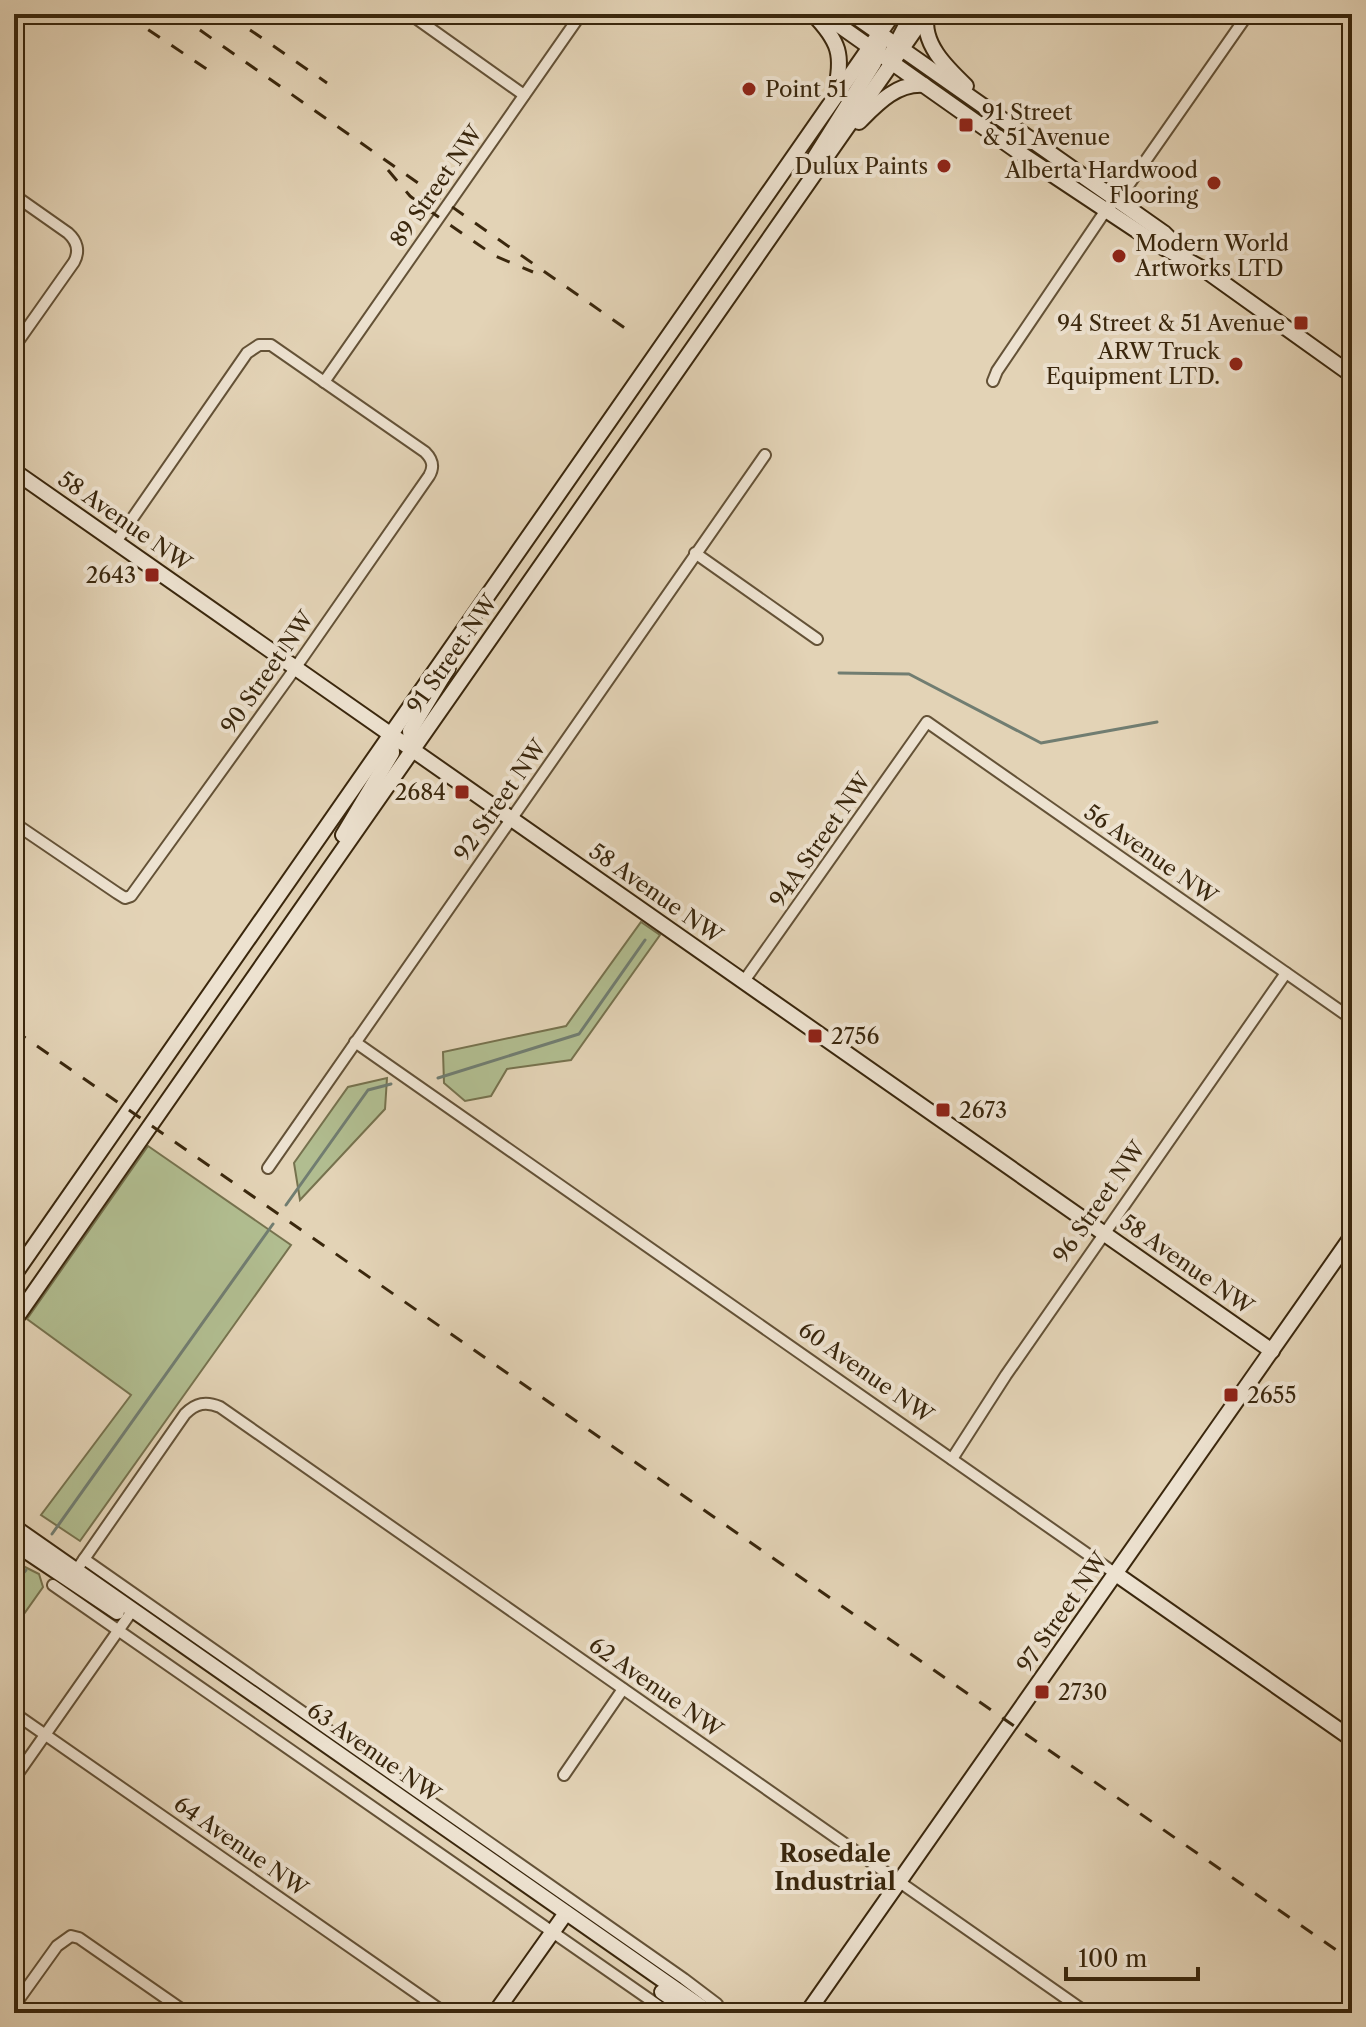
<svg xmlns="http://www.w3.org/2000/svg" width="1366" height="2027" font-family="'Libre Caslon Text',serif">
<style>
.green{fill:#b1bd90;stroke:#76724e;stroke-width:2}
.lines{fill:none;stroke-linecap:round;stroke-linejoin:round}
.stream{stroke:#717d71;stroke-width:3}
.street-casing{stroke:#645237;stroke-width:14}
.secondary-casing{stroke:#3a270d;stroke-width:18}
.street{stroke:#ede2d0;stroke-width:10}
.secondary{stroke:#ede2d0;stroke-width:14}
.rail{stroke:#3a270d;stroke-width:3;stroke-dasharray:14 14;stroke-linecap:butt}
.poi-dot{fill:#8f2418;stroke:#ede2d0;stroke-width:3}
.labels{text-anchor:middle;stroke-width:8;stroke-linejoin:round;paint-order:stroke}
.poi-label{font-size:22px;fill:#3a270d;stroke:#ede2d0;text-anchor:start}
.street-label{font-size:22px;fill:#3a270d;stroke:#ede2d0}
.neighbourhood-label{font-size:24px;font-weight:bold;fill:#3a270d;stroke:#ede2d0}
</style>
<rect width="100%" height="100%" fill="#e3d3b6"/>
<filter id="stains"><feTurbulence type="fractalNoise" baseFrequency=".0025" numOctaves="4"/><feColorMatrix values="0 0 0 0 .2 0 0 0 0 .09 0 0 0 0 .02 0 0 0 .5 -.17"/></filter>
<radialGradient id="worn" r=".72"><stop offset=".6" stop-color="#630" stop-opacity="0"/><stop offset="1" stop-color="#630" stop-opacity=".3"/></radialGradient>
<g class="green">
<polygon points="641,922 660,935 571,1060 507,1069 491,1096 465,1101 444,1083 443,1052 566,1026"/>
<polygon points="387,1078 385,1109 300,1200 294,1163 348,1087"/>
<polygon points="148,1146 291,1245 80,1541 41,1515 131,1395 27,1319"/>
<polygon points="19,1564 39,1574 43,1587 14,1628 14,1566"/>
</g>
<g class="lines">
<g class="stream">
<polyline points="839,673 909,674 1041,743 1157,722"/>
<polyline points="438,1078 579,1034 645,940"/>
<polyline points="286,1205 368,1090 391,1084"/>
<polyline points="52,1534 273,1224"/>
<polyline points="14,1584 26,1570"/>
</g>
<defs>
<g id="street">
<polyline points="410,14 524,95"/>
<path d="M14,195L68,233C77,241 80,251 74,262L14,347"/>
<polyline points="993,381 997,371 1106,210 1123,193 1248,14"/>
<polyline points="324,382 581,14"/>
<polyline points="695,553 817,639"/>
<path d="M14,823L117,893L125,898L131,896L289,677L429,476C435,466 432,459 425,452L271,345H259L247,353L116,542"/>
<polyline points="744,981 927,722 1352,1019"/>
<polyline points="355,1042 1116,1574"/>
<polyline points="268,1168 765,455"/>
<polyline points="952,1459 1006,1375 1286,973"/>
<polyline points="84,1559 684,1979 717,2004 710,2013"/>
<path d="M73,1575L185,1414C196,1403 206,1401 220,1407L1087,2013"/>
<polyline points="53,1585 669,2013"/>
<polyline points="14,1713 445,2013"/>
<polyline points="564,1775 623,1689"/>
<polyline points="14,1779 132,1611"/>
<polyline points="14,2006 57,1946 71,1936 79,1938 187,2013"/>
</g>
<g id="secondary">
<path d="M813,14C839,41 844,55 835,92"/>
<polyline points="823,14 1020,153 1157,244 1205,270 1352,375"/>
<polyline points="852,14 1164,233 1184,253"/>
<path d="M927,14C921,43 946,67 966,86"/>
<polyline points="892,52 912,14"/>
<path d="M859,122C877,104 896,83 924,85"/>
<polyline points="815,157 874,63 880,44"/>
<polyline points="14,471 1272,1351"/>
<polyline points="412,749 410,731 448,668"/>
<polyline points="343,835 392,753 391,734"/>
<polyline points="14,1275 893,14"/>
<polyline points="14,1321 926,14"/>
<polyline points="14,1527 710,2013"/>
<polyline points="14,1543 117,1612"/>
<polyline points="1116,1574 1352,1739"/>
<polyline points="662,1992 693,2013"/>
<polyline points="495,2013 566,1913"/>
<polyline points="807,2013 1352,1236"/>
</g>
</defs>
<use href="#street" class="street-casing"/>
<use href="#secondary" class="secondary-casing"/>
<use href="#street" class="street"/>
<use href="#secondary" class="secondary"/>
<g class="rail">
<polyline points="125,14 214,74"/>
<polyline points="177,14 632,333"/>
<polyline points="227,14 327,83"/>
<polyline points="388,170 410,196 424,207 495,256 533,272"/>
<polyline points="14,1030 1352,1961"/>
</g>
</g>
<g class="poi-dot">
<circle cx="749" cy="89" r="8"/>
<rect x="958" y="117" width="16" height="16" rx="4"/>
<circle cx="944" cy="166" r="8"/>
<circle cx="1214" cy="183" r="8"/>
<circle cx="1119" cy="256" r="8"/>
<rect x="1293" y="315" width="16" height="16" rx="4"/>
<circle cx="1236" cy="364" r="8"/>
<rect x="144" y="567" width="16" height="16" rx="4"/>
<rect x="454" y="784" width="16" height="16" rx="4"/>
<rect x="807" y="1028" width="16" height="16" rx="4"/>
<rect x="935" y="1102" width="16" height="16" rx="4"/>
<rect x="1223" y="1387" width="16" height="16" rx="4"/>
<rect x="1034" y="1684" width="16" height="16" rx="4"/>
</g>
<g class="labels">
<g class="poi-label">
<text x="765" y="97">Point 51</text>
<text x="982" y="120">91 Street<tspan x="982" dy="25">&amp; 51 Avenue</tspan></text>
<text x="928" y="174" text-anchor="end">Dulux Paints</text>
<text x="1198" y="178" text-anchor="end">Alberta Hardwood<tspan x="1198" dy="25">Flooring</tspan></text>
<text x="1135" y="251">Modern World<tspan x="1135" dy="25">Artworks LTD</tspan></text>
<text x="1285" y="331" text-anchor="end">94 Street &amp; 51 Avenue</text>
<text x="1220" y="359" text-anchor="end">ARW Truck<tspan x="1220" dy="25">Equipment LTD.</tspan></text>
<text x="136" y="583" text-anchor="end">2643</text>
<text x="446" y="800" text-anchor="end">2684</text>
<text x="831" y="1044">2756</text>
<text x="959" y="1118">2673</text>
<text x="1247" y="1403">2655</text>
<text x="1058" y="1700">2730</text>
</g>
<g class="street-label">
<text transform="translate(436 186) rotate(-55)" y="8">89 Street NW</text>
<text transform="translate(125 521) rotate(35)" y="8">58 Avenue NW</text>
<text transform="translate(452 654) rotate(-55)" y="8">91 Street NW</text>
<text transform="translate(267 672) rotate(-55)" y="8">90 Street NW</text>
<text transform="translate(500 800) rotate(-55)" y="8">92 Street NW</text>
<text transform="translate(820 840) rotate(-55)" y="8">94A Street NW</text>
<text transform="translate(1151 854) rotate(35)" y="8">56 Avenue NW</text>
<text transform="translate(656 893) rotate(35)" y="8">58 Avenue NW</text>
<text transform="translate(1099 1202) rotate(-55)" y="8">96 Street NW</text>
<text transform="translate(1187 1264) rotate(35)" y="8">58 Avenue NW</text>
<text transform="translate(866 1372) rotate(35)" y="8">60 Avenue NW</text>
<text transform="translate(1062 1612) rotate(-55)" y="8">97 Street NW</text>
<text transform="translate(656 1687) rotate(35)" y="8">62 Avenue NW</text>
<text transform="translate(374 1752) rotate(35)" y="8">63 Avenue NW</text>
<text transform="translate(241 1846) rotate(35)" y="8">64 Avenue NW</text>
</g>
<g class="neighbourhood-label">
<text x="835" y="1862">Rosedale<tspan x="835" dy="28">Industrial</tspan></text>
</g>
</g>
<rect width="1366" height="2027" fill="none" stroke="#e3d3b6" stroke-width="48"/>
<rect x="16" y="16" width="1334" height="1995" fill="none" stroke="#3a270d" stroke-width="4"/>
<rect x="24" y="24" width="1318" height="1979" fill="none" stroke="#3a270d" stroke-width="2"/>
<path d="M1066 1967v12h132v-12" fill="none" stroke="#3a270d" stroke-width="4"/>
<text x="1078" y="1967" font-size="24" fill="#3a270d" stroke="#ede2d0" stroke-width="6" paint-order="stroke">100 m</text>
<rect width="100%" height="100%" filter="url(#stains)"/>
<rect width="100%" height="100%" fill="url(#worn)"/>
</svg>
